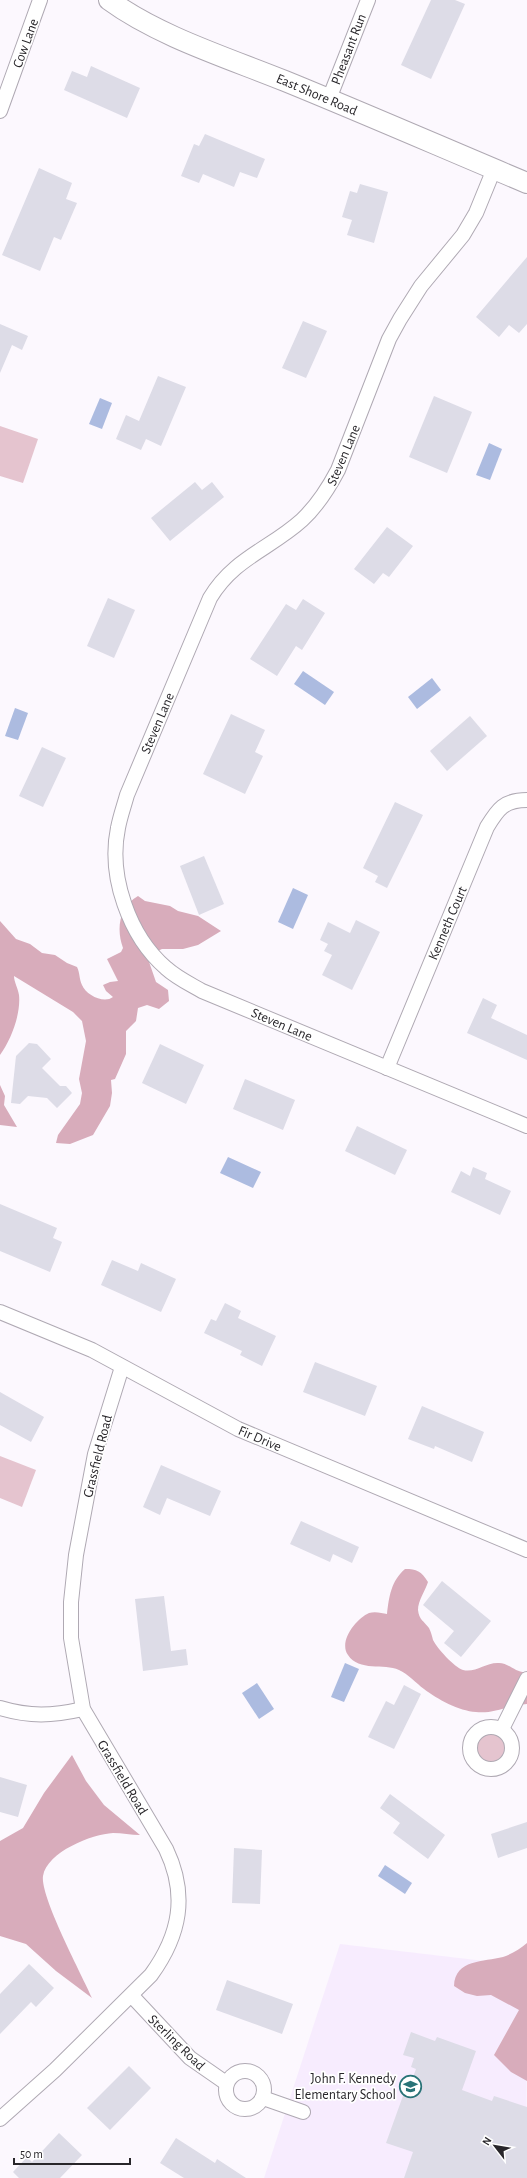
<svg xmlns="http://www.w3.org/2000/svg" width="527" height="2178" font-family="'Alegreya Sans',sans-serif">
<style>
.built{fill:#f7ecfe}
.green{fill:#e5c4cf}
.forest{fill:#d8acbb}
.water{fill:#acbbe0}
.building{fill:#dddce7}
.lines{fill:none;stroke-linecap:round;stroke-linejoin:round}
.street-casing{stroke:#afa9b3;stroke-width:16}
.secondary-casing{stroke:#afa9b3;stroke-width:22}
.street{stroke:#fff;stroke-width:14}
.secondary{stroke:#fff;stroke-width:20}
.labels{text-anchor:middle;stroke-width:3.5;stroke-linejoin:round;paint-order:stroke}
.street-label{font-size:14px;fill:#28262a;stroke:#fff}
.poi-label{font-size:14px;fill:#28262a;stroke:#fff;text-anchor:end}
</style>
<rect width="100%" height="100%" fill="#fcf8fe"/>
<polygon class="built" points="340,1944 526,1966 527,2178 264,2178"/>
<g class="green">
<polygon points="0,426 38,439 23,483 0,476"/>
<polygon points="0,1456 36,1470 22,1507 0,1498"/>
<circle cx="491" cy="1748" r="17"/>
</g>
<g class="forest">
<path d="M138,896L145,901L170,906L178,911L198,916L221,931L198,945L183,949H162L147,956L156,982L168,990L169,1001L159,1009L147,1005L138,1008L136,1021L126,1031V1054L115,1079L111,1080L112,1093L110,1106L93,1135L70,1144L56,1143L58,1135L80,1104L82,1093L79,1079L86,1041L82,1021L73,1012L14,976C14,982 18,988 19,995C21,1014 11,1040 0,1055V921L16,939L30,944L42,953L55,955L67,963L77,967C80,973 79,979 82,985C86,995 104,1004 113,997L106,991L103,985L110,982L118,981L107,959L121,952L123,948C116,929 119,907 138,896Z"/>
<polygon points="0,1085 5,1096 4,1105 17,1127 0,1125"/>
<path d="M405,1569C417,1569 421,1571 428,1582C425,1591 418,1601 418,1610C419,1620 424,1621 429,1628C431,1632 432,1636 433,1640C437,1648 454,1667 463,1670C476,1673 486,1662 499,1663C509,1663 517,1674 527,1672V1704C509,1705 494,1714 476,1712C459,1711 437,1699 424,1689C416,1683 408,1674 399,1670C384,1663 359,1672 348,1655C338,1641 357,1618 369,1613C375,1611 382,1613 387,1614C389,1597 391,1581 405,1569Z"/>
<path d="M72,1755L86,1781L104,1805L140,1835C131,1835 122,1833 113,1833C92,1834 47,1852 43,1876C40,1897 82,1975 92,1998L56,1971L26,1944L0,1936V1841L23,1828L44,1793Z"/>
<path d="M527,1943V2081L511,2072L494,2055L519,2010L491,1995L477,1996L465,1993L454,1986C455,1959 484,1962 503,1957C512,1954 520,1949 527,1943Z"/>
</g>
<g class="water">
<polygon points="100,398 112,403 102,429 89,424"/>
<polygon points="489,443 502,449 490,480 476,475"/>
<polygon points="303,671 334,692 325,705 294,684"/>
<polygon points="432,678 441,690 417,709 408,697"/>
<polygon points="15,708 28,713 18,740 5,736"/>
<polygon points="293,888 308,895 293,929 278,922"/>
<polygon points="228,1157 261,1172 253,1188 220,1173"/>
<polygon points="345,1663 359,1669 344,1702 331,1697"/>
<polygon points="257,1683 274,1709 259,1719 242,1693"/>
<polygon points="385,1865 412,1883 405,1894 378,1876"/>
</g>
<g class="building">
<polygon points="431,0 455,0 465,4 431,79 401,65"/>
<polygon points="91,66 140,88 127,118 64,90 72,71 87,77"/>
<polygon points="205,134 265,159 257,178 240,172 234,187 203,174 199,183 181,176 194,144 199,146"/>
<polygon points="39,168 72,183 66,199 77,203 61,240 54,237 40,271 2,255"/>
<polygon points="360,184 388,192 374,243 347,235 352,220 342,217 350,191 357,193"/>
<polygon points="527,257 527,324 519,333 509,325 499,337 476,317"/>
<polygon points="303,321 327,331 306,378 282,368"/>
<polygon points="0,324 28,336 22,350 12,345 0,373"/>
<polygon points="158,376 186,387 161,446 146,439 141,450 116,439 126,415 139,421"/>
<polygon points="434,396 472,412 447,473 409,457"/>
<polygon points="195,482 202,490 212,482 224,497 170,541 151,518"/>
<polygon points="387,527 413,546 389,577 383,573 374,584 354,569"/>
<polygon points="108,598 135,610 114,658 87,646"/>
<polygon points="303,599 325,613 302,650 296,646 277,676 250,659 286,604 296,610"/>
<polygon points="231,714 265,730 255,752 263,756 245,794 203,774"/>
<polygon points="470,716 487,736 447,771 430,751"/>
<polygon points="42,747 66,758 43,807 19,796"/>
<polygon points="395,802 423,815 387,888 375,882 378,876 363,868"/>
<polygon points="204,856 224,904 199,915 180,866"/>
<polygon points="356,920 380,932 352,990 322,975 332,955 324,951 328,944 320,940 328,922 350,933"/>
<polygon points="483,998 497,1005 491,1018 527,1035 527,1060 467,1033"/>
<polygon points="29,1043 37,1044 51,1059 42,1068 60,1086 66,1086 72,1093 57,1108 47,1098 28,1096 20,1104 11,1103 16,1056"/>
<polygon points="160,1044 204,1065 186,1104 142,1083"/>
<polygon points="245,1079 295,1100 283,1130 233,1109"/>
<polygon points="357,1126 407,1150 395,1175 345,1151"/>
<polygon points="473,1167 487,1173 485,1179 511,1191 500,1215 451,1192 461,1171 470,1176"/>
<polygon points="0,1204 57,1228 53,1238 62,1242 50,1272 0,1251"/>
<polygon points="112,1260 138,1271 141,1263 176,1279 161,1312 101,1285"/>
<polygon points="225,1303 241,1311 238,1318 276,1336 262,1366 240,1355 242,1351 204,1333 211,1319 216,1321"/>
<polygon points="315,1362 377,1386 365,1416 303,1392"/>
<polygon points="0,1392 44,1417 31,1442 0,1425"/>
<polygon points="422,1406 484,1432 472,1462 435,1446 434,1449 408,1439"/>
<polygon points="161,1465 221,1491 210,1516 167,1498 160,1515 143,1507"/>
<polygon points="301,1521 359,1547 352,1563 333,1554 330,1562 290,1544"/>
<polygon points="442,1581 491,1621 461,1657 444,1643 454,1631 423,1605"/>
<polygon points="164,1596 171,1651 186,1649 188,1665 143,1671 135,1599"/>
<polygon points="404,1685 421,1694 394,1749 368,1737 386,1701 394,1705"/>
<polygon points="0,1777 27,1785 18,1817 0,1812"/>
<polygon points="390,1794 445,1835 428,1859 393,1833 400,1823 380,1808"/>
<polygon points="527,1822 527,1848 498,1858 491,1834"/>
<polygon points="234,1848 262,1850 260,1904 232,1903"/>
<polygon points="29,1964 54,1988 36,2007 31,2002 0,2034 0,1994"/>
<polygon points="227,1980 293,2004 282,2034 216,2010"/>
<polygon points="411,2032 435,2041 437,2037 476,2051 462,2090 492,2101 494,2096 527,2107 527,2178 404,2178 413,2152 386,2143 404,2093 407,2094 416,2069 411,2067 414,2058 403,2055"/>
<polygon points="129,2066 151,2088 110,2130 87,2108"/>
<polygon points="59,2133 82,2155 60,2178 19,2178 13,2172 27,2157 32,2162"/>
<polygon points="176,2138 215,2163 217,2159 246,2178 184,2178 160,2163"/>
</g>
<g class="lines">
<defs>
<g id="street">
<polyline points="329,99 368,0"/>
<polyline points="0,111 40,0"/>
<path d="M494,169L476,213L463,235L421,286L400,319L389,339L338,470C328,489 318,505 302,520C270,549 234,558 210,598L127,795C124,806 120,817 118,828C108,876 129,936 166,968C177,978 190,984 202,991L527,1126"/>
<path d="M387,1068L487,827C498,809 504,800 527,800"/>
<polyline points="0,1312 92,1350 238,1429 527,1550"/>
<path d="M0,1708C30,1717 52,1716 83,1709"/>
<circle cx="491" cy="1748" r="21"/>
<polyline points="502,1729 527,1679"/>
<polyline points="132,1996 190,2058 226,2083"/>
<circle cx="245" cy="2090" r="19"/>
<polyline points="263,2098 303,2112"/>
<path d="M0,2119L55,2070L151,1975C180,1935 188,1895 166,1849L83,1709L71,1638V1602L76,1555L95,1454L122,1367"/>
</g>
<path id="secondary" d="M109,0C158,36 228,58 285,81C366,114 446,149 527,183"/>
</defs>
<use href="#street" class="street-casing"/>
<use href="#secondary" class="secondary-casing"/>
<use href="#street" class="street"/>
<use href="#secondary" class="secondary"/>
</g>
<defs>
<symbol id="school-ring" viewBox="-11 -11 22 22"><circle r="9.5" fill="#fff" stroke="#287377" stroke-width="1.5"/><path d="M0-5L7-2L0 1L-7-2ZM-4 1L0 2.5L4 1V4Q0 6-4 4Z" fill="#287377"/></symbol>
</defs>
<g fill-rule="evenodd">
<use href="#school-ring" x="398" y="2074" width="25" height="25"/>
</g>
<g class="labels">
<g class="street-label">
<text transform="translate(25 43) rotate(-70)" y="5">Cow Lane</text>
<text transform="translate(348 49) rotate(-69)" y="5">Pheasant Run</text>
<text transform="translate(317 94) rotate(23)" y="5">East Shore Road</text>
<text transform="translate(343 455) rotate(-67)" y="5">Steven Lane</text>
<text transform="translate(157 723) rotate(-67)" y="5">Steven Lane</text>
<text transform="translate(447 923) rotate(-67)" y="5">Kenneth Court</text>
<text transform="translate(282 1024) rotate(23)" y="5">Steven Lane</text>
<text transform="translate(260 1438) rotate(23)" y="5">Fir Drive</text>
<text transform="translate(97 1456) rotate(-76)" y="5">Grassfield Road</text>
<text transform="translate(123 1777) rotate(59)" y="5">Grassfield Road</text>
<text transform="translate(177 2042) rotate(44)" y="5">Sterling Road</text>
</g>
<g class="poi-label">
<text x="396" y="2083">John F. Kennedy<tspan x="396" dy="16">Elementary School</tspan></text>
</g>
</g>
<g transform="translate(495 2146) rotate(301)" stroke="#ffffff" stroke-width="3" paint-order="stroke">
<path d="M0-3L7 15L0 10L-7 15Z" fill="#28262a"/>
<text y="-6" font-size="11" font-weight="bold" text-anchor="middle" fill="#28262a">N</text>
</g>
<path d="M14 2158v6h116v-6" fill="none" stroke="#28262a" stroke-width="2"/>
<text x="20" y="2158" font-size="12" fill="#28262a" stroke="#ffffff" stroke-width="3" paint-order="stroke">50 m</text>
</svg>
